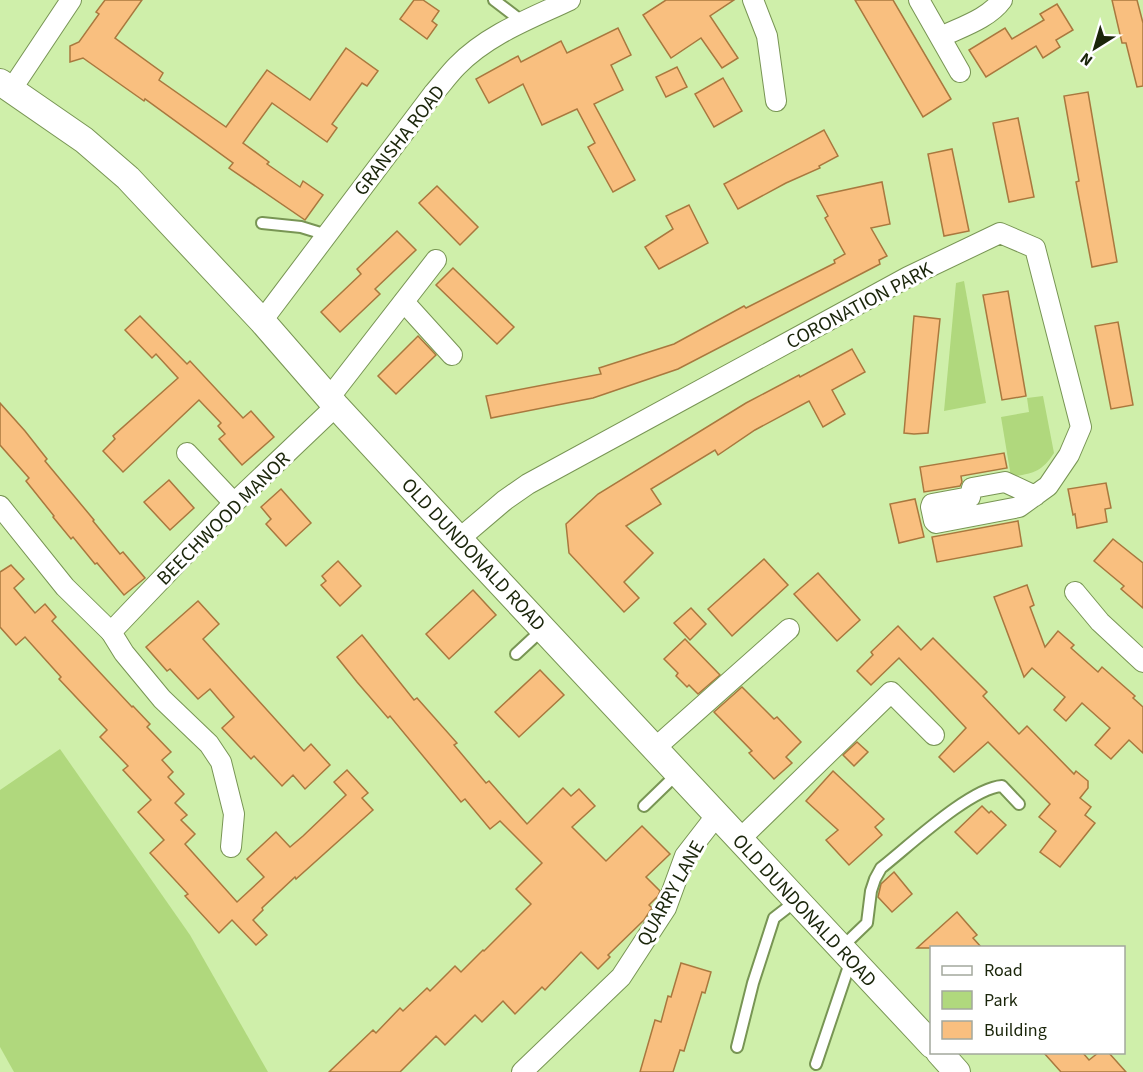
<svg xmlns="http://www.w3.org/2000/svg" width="1143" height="1072" font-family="'Source Sans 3',sans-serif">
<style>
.green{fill:#b0d87d}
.building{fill:#f9bf7f;stroke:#a9783e;stroke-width:1.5}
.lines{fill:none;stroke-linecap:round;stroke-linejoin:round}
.service-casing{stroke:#789554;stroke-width:14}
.minor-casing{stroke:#789554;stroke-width:22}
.tertiary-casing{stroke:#789554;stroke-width:28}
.service{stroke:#fff;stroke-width:10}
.minor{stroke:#fff;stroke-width:20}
.tertiary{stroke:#fff;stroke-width:26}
.labels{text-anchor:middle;stroke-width:6;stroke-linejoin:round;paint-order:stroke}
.street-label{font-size:20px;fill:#1a250a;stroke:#fff}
</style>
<rect width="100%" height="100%" fill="#cfefaa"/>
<g class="green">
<polygon points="964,281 986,403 944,411 956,283"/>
<path d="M1043,396L1054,453C1041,473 1033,473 1011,477L1001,417L1029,412L1027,398Z"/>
<polygon points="60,749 190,935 268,1072 14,1072 0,1047 0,790"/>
</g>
<g class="building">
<polygon points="105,0 142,0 115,38 163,73 159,80 226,127 267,70 310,100 346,48 378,71 367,86 362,83 332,124 337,128 327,142 272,103 243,143 269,162 267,164 300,187 303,181 323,195 305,220 229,168 233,163 145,99 144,101 83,58 70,62 70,46 79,42 99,14 96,12"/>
<polygon points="414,0 423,0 439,11 432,21 437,25 427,39 400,19"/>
<polygon points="666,0 734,0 710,16 738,58 722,68 701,38 671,58 643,15"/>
<polygon points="855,0 893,0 951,99 923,117"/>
<polygon points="1112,0 1137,0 1143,23 1143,86 1137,87 1126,43 1122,43"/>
<polygon points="1057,4 1073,30 1056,40 1060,47 1043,58 1036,46 986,77 969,50 1005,28 1012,39 1044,20 1040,14"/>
<polygon points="618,28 631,55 611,65 623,90 594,104 635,180 613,192 588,147 595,143 577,109 542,125 523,84 489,103 476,79 518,56 521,62 561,41 567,53"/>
<polygon points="677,67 687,87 666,97 656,77"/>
<polygon points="723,78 742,111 714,127 695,94"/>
<polygon points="1088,92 1117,262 1092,267 1076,182 1079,181 1064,96"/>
<polygon points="1018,118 1034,197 1009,202 993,123"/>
<polygon points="824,130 838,156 819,166 820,168 786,183 738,209 724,184"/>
<polygon points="952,149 969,231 944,236 928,154"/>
<polygon points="882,182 890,224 871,228 887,256 879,260 880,264 678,369 593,398 491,418 486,396 601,374 599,368 674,344 744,306 746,308 835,263 834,260 845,254 825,218 828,216 817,196"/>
<polygon points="437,186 478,227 460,245 419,203"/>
<polygon points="689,205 708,243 659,269 645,247 673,229 666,216"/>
<polygon points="397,231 416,250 375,289 380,294 340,332 321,312 361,274 357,269"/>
<polygon points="453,268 514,327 497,344 436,285"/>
<polygon points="1008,291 1026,396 1002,400 983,295"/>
<polygon points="140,316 187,364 190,361 243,418 251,411 274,437 242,465 219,439 225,434 218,426 221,423 199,400 123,472 103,451 115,439 113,436 178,378 156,354 152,358 125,330"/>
<polygon points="914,316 940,319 928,433 914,434 904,433"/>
<polygon points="1118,322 1133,405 1111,409 1095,326"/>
<polygon points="418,336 436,355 396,394 378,376"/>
<polygon points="852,349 865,372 832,390 845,414 823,427 809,401 755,430 718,455 715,450 651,489 661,504 626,526 653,553 624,582 639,598 624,612 569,553 566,524 598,494 746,403 799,375 800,377"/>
<polygon points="0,403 25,431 47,459 45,461 94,520 93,521 120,554 123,552 145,578 124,595 97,563 95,564 73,537 71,539 53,517 54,516 26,481 29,478 0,445"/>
<polygon points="1004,453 1007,468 961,476 962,482 960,486 924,492 920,467"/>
<polygon points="169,480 194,508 170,530 144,502"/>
<polygon points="1106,483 1111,508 1105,509 1107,522 1077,528 1075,514 1073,515 1068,489"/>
<polygon points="281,489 311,523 286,546 266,524 271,519 261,507"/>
<polygon points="915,499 924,537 899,543 890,504"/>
<polygon points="1018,521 1022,546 937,562 932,537"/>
<polygon points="1113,539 1143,563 1143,608 1121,589 1124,586 1094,561"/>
<polygon points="764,559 788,585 732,636 708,609"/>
<polygon points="338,561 361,586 340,606 321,585 326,581 322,576"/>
<polygon points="11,565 24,579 14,588 35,613 45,604 56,617 52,621 132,707 133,706 150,724 147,727 171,752 162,760 173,772 168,777 184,794 175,803 187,815 181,820 195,834 185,844 237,902 264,877 247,859 276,832 290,847 303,836 346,795 334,782 347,770 368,793 362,798 373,810 296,879 295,877 262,908 263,910 253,920 267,935 256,945 232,920 219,933 185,896 188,894 150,853 164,840 138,812 151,800 123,770 128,766 100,737 107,730 59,679 61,677 25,637 16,645 0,627 0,572"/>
<polygon points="818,573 860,620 837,641 794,594"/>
<polygon points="1027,585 1034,605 1030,607 1045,647 1058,631 1074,645 1071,648 1098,672 1102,667 1135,696 1133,698 1143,707 1143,753 1129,740 1111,759 1095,745 1110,728 1082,703 1066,721 1054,710 1065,697 1032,668 1024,677 994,597"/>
<polygon points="473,590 496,615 449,659 426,634"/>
<polygon points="198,601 219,624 203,639 304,751 311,744 330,765 305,789 293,775 282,786 254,756 251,759 222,728 234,717 210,689 198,699 170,669 167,671 146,647"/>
<polygon points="691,608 706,624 690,640 674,623"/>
<polygon points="898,626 921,650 933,638 987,692 983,696 1019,734 1027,726 1074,774 1076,771 1088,781 1088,788 1080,798 1091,807 1085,815 1095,823 1060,867 1040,852 1056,831 1039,817 1050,804 988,742 954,772 939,757 966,728 933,693 899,658 871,685 857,671 873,655 871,652"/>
<polygon points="362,635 414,700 417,698 457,743 454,745 486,783 489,781 527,824 563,788 571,796 579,789 595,806 572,827 606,861 642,826 670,854 646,877 660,891 658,896 649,905 652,908 644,920 608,955 610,957 598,969 581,952 545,990 542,987 515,1014 503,1001 482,1022 475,1015 445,1045 436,1036 400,1072 329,1072 373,1030 376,1033 400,1008 403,1011 427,988 430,991 455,966 461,972 483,950 484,951 531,904 516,889 542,863 500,821 490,829 465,799 461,802 390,716 388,718 357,682 337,657"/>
<polygon points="685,639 720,675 698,694 689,685 687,687 676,676 678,673 664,659"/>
<polygon points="540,670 564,695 519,737 495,712"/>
<polygon points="742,687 774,719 777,717 801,742 786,757 792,763 774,779 749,753 752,751 714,712"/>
<polygon points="857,742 868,752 854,766 843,755"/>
<polygon points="833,771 884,819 875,827 882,835 849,865 826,840 838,830 806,801"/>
<polygon points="982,806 989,813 991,811 1006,825 977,854 955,832"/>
<polygon points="894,872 912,894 892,912 878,897 881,884"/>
<polygon points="957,912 977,935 973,938 982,948 917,948"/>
<polygon points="681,963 711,972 705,993 702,992 684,1051 680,1050 673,1072 640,1072 655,1020 661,1022 668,996 671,997"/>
<polygon points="1044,1053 1083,1053 1089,1060 1098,1053 1109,1053 1126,1072 1061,1072"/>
</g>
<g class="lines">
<defs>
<g id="service">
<polyline points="494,0 523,22"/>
<polyline points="262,223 301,227 327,235"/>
<polyline points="516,654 543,629"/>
<polyline points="644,806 677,774"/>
<path d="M841,948L867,923L871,891L875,879L881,868C908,847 970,788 1002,786L1019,804"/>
<polyline points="737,1047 753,983 774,918 796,901"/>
<polyline points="816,1064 851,960"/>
</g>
<g id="minor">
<polyline points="753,0 767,36 776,101"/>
<polyline points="919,0 960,72"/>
<path d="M941,37C961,27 988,19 1002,0"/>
<polyline points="11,90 71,0"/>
<polyline points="404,302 452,355"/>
<path d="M262,321L433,94C441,85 449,74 457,66C488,34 532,18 570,0"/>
<polyline points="329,398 436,260"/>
<polyline points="187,453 234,503"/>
<polyline points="0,506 65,587 111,632 234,503 336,406"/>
<polyline points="459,539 505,500 528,484 908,277 1000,233 1035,248 1081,427 1069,455 1048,486 1019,507 936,523 934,521 931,507 932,504 970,497 972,488 1005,482 1035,496"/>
<polyline points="1075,592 1100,622 1143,662"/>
<polyline points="111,632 124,653 162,699 209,744 221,762 234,814 231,847"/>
<polyline points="654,749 789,629"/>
<polyline points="739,840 891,692 934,735"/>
<polyline points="522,1072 621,977 666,908 685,856 716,816"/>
</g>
<g id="tertiary">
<polyline points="0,82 84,140 128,178 262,321 336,406 459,539 932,1045"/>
<polyline points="939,1052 957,1072"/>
</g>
</defs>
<use href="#service" class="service-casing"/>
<use href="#minor" class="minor-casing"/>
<use href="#tertiary" class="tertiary-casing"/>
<use href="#service" class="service"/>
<use href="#minor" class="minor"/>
<use href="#tertiary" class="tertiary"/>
</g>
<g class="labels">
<g class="street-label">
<text transform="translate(399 140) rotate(-52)" y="7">GRANSHA ROAD</text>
<text transform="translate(859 305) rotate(-28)" y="7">CORONATION PARK</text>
<text transform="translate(223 518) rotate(-45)" y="7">BEECHWOOD MANOR</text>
<text transform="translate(474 554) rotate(47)" y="7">OLD DUNDONALD ROAD</text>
<text transform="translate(670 893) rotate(-61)" y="7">QUARRY LANE</text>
<text transform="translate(805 910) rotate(47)" y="7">OLD DUNDONALD ROAD</text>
</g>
</g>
<rect x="930" y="946" width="195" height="108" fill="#ffffff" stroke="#a3a89d" stroke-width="1.5"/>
<rect x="942" y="966" width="30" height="9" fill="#ffffff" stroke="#a3a89d" stroke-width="1.5"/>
<text x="984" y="976" font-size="18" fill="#1a250a">Road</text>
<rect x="942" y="991" width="30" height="18" fill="#b0d87d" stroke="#a3a89d" stroke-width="1.5"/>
<text x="984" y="1006" font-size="18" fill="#1a250a">Park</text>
<rect x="942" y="1021" width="30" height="18" fill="#f9bf7f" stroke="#a3a89d" stroke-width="1.5"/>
<text x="984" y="1036" font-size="18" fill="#1a250a">Building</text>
<g transform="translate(1095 48) rotate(217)" stroke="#ffffff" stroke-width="4.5" paint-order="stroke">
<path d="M0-4.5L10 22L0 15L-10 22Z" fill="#1a250a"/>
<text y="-9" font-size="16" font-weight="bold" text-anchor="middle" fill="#1a250a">N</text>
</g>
</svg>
